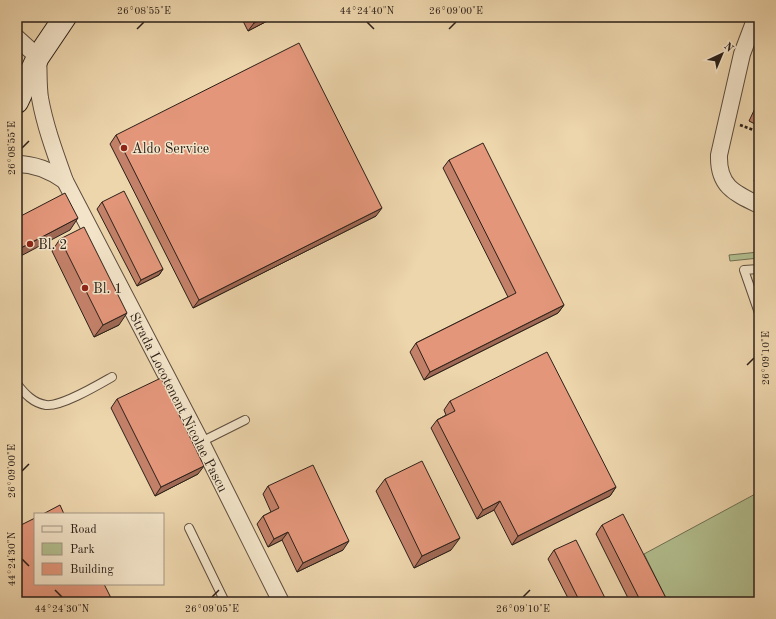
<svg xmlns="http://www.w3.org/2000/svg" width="776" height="619" font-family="'Old Standard TT',serif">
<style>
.green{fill:#b2be8e;stroke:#6f6f54}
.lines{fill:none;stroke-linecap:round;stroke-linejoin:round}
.lane-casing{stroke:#5c4d3e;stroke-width:10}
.street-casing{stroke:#5c4d3e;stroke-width:18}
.secondary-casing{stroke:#2c2019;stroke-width:24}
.path{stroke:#2c2019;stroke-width:2.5;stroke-dasharray:3 2;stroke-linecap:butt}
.lane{stroke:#f3e4c9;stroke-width:8}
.street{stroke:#f3e4c9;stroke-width:16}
.secondary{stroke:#f3e4c9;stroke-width:22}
.wall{fill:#c38169;stroke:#2c2019}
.shaded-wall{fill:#9f6955;stroke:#2c2019}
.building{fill:#e3967a;stroke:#2c2019}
.ticks{fill:none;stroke:#2c2019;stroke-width:1.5}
.poi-dot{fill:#8f2418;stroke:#f3e4c9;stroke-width:1.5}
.labels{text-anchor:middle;stroke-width:3;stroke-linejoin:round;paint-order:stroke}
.poi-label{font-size:14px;fill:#2c2019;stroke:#f3e4c9;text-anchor:start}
.street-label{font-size:14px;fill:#2c2019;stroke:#f3e4c9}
.neatline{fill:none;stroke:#2c2019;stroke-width:1.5}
.ticks-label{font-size:10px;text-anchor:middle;fill:#2c2019}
</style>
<rect width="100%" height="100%" fill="#edd5ac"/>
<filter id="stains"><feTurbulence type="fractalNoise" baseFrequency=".005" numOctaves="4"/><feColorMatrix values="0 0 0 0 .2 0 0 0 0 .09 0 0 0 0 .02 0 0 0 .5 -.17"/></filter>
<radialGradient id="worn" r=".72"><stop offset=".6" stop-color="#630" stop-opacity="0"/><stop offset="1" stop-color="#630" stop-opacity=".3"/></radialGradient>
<g class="green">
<polygon points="759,252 759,258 730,261 729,255"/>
<polygon points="759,492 759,602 668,602 644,554"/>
</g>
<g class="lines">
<defs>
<g id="lane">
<polyline points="349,17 350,17"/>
<polyline points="759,269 744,270 759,313"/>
<path d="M17,384C25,394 33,403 46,405C61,407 98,385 112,377"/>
<polyline points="201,442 245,420"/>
<polyline points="189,528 225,602"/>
</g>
<g id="street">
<path d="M756,17L742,54L719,155C718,186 734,193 759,205"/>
<path d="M17,38L38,57C39,71 38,85 40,98C45,126 55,153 65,181L201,442L281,602"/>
<path d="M17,164C35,164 51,171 65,181"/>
</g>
<polyline id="secondary" points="17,102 38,57 65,17"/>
</defs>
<use href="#lane" class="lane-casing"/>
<use href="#street" class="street-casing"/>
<use href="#secondary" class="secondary-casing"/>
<polyline class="path" points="740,125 759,132"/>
<use href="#lane" class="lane"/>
<use href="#street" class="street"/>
<use href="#secondary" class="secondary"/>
</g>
<g class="wall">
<polygon points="241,17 275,17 248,31"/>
<polygon points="759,100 759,126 749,121"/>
<polygon points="116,135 376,216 193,308 110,144"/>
<polygon points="449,160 564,305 558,313 424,380 410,352 416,343 508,297 443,168"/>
<polygon points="759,168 759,183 754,181"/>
<polygon points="102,202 163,269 159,275 137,286 97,209"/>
<polygon points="60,239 119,325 94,337 52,251"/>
<polygon points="117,399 198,474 155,496 111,408"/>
<polygon points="450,401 616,487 610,496 512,545 494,510 477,519 431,428 437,420 446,415 444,410"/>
<polygon points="385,479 451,550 414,568 376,491"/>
<polygon points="268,486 343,550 297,572 282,540 268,547 257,524 263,516 271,512 263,494"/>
<polygon points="602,525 668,602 630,602 596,534"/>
<polygon points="554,550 607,602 570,602 548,559"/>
</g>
<g class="shaded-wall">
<polygon points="265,17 275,17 248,31 254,23"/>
<polygon points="759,174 759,183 754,181"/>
<polygon points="382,208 376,216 193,308 199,300"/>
<polygon points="78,218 70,230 17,258 17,250"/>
<polygon points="163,269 159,275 137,286 141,280"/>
<polygon points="564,305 558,313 424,380 430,372"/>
<polygon points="127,313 119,325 94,337 103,325"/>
<polygon points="204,466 198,474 155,496 161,487"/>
<polygon points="616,487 610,496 512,545 518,536"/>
<polygon points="500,501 494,510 477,519 483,510"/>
<polygon points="288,532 282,540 268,547 274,539"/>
<polygon points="460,538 451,550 414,568 422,556"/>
<polygon points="349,541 343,550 297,572 303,563"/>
</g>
<g class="building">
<polygon points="251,17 265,17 254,23"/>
<polygon points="299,43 382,208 199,300 116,135"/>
<polygon points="483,143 564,305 430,372 416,343 516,293 449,160"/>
<polygon points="124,191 163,269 141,280 102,202"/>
<polygon points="65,193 78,218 17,250 17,218"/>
<polygon points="84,227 127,313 103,325 60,239"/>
<polygon points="547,352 616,487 518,536 500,501 483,510 437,420 455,411 450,401"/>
<polygon points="161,378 204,466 161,487 117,399"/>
<polygon points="422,461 460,538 422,556 385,479"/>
<polygon points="313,465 349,541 303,563 288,532 274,539 263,516 279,508 268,486"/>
<polygon points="60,505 64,514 43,514"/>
<polygon points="623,514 668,602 641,602 602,525"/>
<polygon points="35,518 35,584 104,584 113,602 17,602 17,527"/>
<polygon points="576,540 607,602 580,602 554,550"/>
</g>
<path class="ticks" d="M367,22L374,29M137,29L144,22M449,29L456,22M22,148L29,141M747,365L754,358M22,471L29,464M22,559L29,566M55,590L62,597M212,597L219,590M523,597L530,590"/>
<g class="poi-dot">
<circle cx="124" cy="148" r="4"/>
<circle cx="30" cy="244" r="4"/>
<circle cx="85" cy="288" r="4"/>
</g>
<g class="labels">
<g class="poi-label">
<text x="132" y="153">Aldo Service</text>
<text x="38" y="249">Bl. 2</text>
<text x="93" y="293">Bl. 1</text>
</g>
<g class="street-label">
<text transform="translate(179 402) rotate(63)" y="5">Strada Locotenent Nicolae Pascu</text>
</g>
</g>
<rect width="776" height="619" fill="none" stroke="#edd5ac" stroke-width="44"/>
<rect x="34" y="513" width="130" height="72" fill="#f3e4c9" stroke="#a39683"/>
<rect x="42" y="526" width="20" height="6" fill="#f3e4c9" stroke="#a39683"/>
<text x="70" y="533" font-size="12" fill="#2c2019">Road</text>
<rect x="42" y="543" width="20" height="12" fill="#b2be8e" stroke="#a39683"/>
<text x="70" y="553" font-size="12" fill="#2c2019">Park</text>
<rect x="42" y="563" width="20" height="12" fill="#e3967a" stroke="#a39683"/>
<text x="70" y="573" font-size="12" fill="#2c2019">Building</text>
<g transform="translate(722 54) rotate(44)" stroke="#f3e4c9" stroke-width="3" paint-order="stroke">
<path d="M0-3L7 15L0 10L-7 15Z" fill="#2c2019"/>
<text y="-6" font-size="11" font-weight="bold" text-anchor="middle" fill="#2c2019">N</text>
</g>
<rect x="22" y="22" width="732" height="575" class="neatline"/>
<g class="ticks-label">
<text x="144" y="14">26°08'55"E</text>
<text x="367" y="14">44°24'40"N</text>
<text x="456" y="14">26°09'00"E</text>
<text transform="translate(11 148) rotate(-90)" y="4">26°08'55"E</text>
<text transform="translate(765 358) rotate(-90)" y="4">26°09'10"E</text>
<text transform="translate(11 471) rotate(-90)" y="4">26°09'00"E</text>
<text transform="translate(11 559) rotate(-90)" y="4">44°24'30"N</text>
<text x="62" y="612">44°24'30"N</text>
<text x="212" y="612">26°09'05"E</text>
<text x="523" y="612">26°09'10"E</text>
</g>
<rect width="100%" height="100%" filter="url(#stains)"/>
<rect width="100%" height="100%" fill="url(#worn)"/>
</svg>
